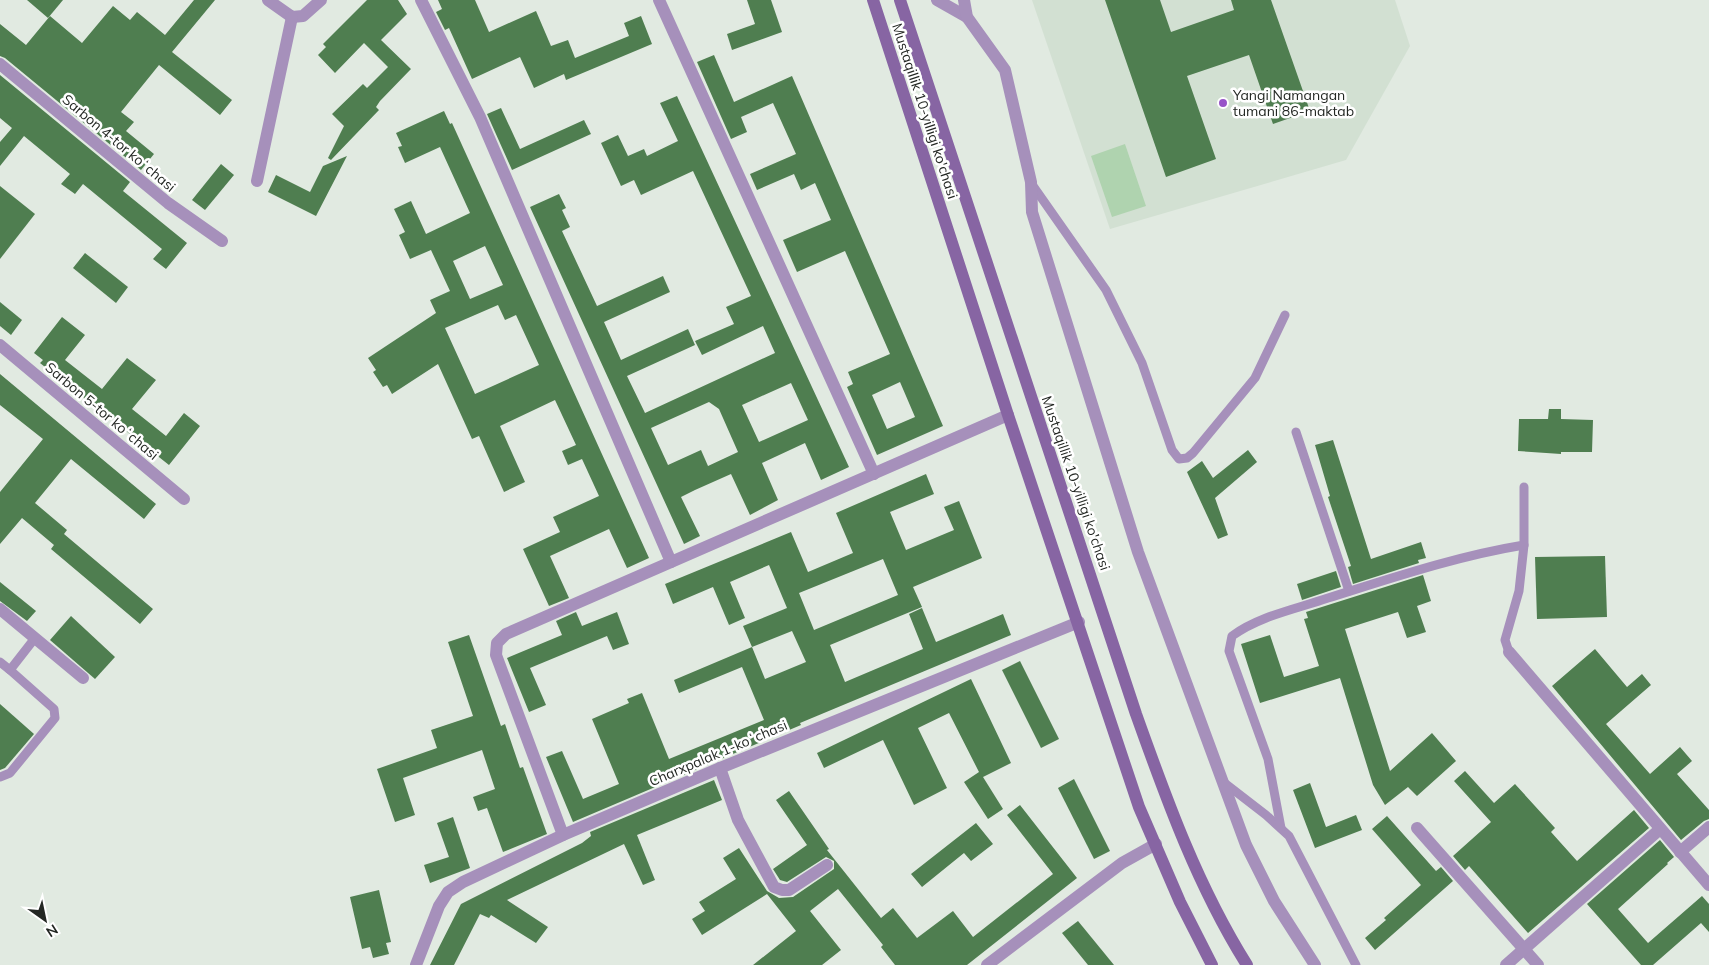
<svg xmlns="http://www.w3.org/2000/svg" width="1709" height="965" font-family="Mulish,sans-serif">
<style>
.built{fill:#d2e0d2}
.green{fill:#afd3af}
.building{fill:#4f7e50;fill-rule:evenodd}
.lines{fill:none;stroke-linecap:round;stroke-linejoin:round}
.lane{stroke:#a690bb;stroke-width:9}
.street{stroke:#a690bb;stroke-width:12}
.secondary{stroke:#8765a3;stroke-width:12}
.poi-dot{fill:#9753c8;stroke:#fff;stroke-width:2}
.labels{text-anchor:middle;stroke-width:5;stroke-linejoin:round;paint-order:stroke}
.poi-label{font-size:14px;fill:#232723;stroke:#fff;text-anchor:start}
.street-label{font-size:14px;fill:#232723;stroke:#fff}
</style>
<rect width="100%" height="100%" fill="#e1eae1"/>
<polygon class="built" points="1032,0 1395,0 1410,46 1346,160 1110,229"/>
<polygon class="green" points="1125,144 1146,206 1112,217 1091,156"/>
<g class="building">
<polygon points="27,0 63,0 48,18"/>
<polygon points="194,0 215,0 172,52 232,100 220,115 159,65 121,112 134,122 126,131 154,154 141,170 5,58 0,56 0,24 26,45 50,16 82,43 113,6 130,20 137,12 165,35"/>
<polygon points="367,0 398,0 407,14 381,40 411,69 380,101 376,107 379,110 331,160 328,158 344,126 332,114 363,84 367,88 388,67 364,43 335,73 318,55 326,47 323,44"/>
<polygon points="438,0 475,0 489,32 536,11 551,46 568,40 575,58 629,36 624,23 641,16 652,44 566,80 564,74 534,88 520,57 472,79 449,28 445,30 436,12 442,9"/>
<polygon points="747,0 771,0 782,32 732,50 727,34 755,24"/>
<polygon points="1105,0 1160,0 1171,32 1234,10 1231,0 1271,0 1310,111 1273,124 1249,55 1187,76 1216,159 1166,177"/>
<path d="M714,55L734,102L792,76L943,426L877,455L847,387L853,384L848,372L890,354L845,251L797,272L783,240L831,220L815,183L801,190L794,174L757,190L750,174L796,154L773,103L741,117L747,132L731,139L697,62ZM900,382L915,417L887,429L872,395Z"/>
<polygon points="0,75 130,182 123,191 187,243 166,269 153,259 162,249 83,184 75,194 61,184 70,174 24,136 0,166 0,142 12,128 0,118"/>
<path d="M677,96L849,467L821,480L805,443L762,463L778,500L750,515L731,474L695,490L681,497L700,536L684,544L530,207L559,194L566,208L562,210L570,227L562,231L597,306L663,276L670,292L604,322L621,360L688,329L695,345L627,376L645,413L775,353L763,326L702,355L695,341L734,324L726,307L751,296L693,171L641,195L634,180L621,186L601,143L618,135L628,156L644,149L647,156L678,141L660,103ZM791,383L808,420L759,442L742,405ZM709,402L719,409L738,452L708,466L701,450L668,465L651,428Z"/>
<polygon points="501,108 520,149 584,120 591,134 512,170 487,114"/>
<path d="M444,111L450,124L452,123L649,558L627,568L609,529L550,556L569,598L549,606L523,549L560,532L553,517L599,496L582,459L568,465L562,451L576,445L555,400L500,426L525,482L504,492L479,436L472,439L438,364L392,394L387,385L383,387L373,372L376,370L368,358L436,313L430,300L450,291L431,250L410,259L399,235L405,232L394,209L411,201L426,234L470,213L440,147L405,163L398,147L402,146L396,133ZM485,246L503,285L470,299L453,261ZM498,305L505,320L516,315L539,365L475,394L445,328Z"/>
<polygon points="347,156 316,216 268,192 276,175 310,192 323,166"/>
<polygon points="221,164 234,175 205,210 192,200"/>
<polygon points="0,186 35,214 0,259"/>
<polygon points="85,253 128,287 116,303 73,268"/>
<polygon points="0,302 22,320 11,335 0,326"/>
<polygon points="62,317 85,335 65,360 102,389 127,358 156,380 132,409 166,436 184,413 200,426 169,465 40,363 43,360 34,353"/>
<polygon points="0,374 156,504 144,519 71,459 35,503 67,530 64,534 153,609 140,624 51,549 54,545 22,518 0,544 0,492 43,439 0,405"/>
<polygon points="1549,409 1561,409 1561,419 1593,420 1592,452 1561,452 1561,454 1518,451 1519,419 1548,419"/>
<polygon points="1333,440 1371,559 1421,542 1426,558 1418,560 1419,563 1353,584 1348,567 1351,566 1328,497 1330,496 1315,445"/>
<polygon points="1248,450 1257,462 1215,498 1228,535 1218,539 1187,472 1202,461 1213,478"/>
<path d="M926,474L934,494L890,512L906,550L954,530L944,507L959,501L982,558L913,587L922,607L830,645L845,682L923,649L909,614L922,608L936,642L1003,614L1011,635L800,723L801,725L573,822L546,757L562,751L583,799L619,784L592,719L629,703L627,699L642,693L669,759L764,720L742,667L679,693L674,680L752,647L743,626L787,608L769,565L730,582L745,618L729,625L713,587L673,604L665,584L791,532L808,572L853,553L836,513ZM883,559L898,595L814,630L799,593ZM792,631L806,662L765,679L752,647Z"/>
<polygon points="1605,556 1607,617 1537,619 1535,557"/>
<polygon points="1336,571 1341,587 1302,600 1297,584"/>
<polygon points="1423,575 1431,601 1417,606 1426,632 1407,638 1398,612 1345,629 1390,771 1432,733 1456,761 1417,796 1408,787 1385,805 1373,785 1340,678 1260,703 1241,644 1270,635 1284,677 1319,666 1304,619 1308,618 1306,612"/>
<polygon points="0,582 36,611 27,621 0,601"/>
<polygon points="576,612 582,626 617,612 629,644 613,650 607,636 530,668 546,705 529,712 507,658 562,635 556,621"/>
<polygon points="71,616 115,657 95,679 50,640"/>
<polygon points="469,635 501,726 505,724 520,768 523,767 547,834 503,852 487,808 478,811 473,797 495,789 482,750 403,778 415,815 395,822 377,769 437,748 431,730 473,716 448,642"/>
<polygon points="1595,649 1627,687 1642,674 1651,685 1606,724 1650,774 1680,747 1692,761 1677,774 1709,810 1709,819 1704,821 1681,840 1552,686"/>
<polygon points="1020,661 1059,739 1041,748 1002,670"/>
<polygon points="971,679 1011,763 983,777 1003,809 988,819 964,782 979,772 949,713 918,728 947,788 914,805 883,740 824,768 817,753"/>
<polygon points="0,704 34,734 5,768 0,770"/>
<polygon points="1465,771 1494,803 1515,784 1555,828 1551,832 1577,861 1634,810 1649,828 1528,933 1469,866 1465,870 1453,856 1491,822 1454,781"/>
<polygon points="1074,779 1110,851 1094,859 1058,788"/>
<polygon points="714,780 722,800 637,835 655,880 643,885 624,844 507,900 548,927 536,943 491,915 489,918 480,914 454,965 430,965 461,904 582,843 591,836 590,832"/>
<polygon points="1310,783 1326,827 1356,815 1362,830 1315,848 1293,790"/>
<polygon points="789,791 829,849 827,850 881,918 893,908 917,938 953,911 973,937 1053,874 1007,815 1020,805 1077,878 967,965 895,965 881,947 883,945 838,889 810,911 841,950 822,965 753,965 796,931 767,894 702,935 692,919 705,911 699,902 736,879 723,858 739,848 767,891 779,898 793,897 834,869 834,861 826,857 787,882 780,880 773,869 807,845 776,800"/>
<polygon points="1387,816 1436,871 1441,867 1453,881 1375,950 1365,938 1386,920 1384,918 1421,885 1372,829"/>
<polygon points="453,817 470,868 430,883 424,865 449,857 437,823"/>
<polygon points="976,823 993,844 971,861 964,853 922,887 911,874"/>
<polygon points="1660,840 1674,857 1667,863 1668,864 1618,909 1648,943 1702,896 1709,904 1709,932 1701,923 1653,965 1641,965 1587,904"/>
<polygon points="379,890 391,942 386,943 389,954 373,958 370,947 362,949 350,897"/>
<polygon points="1078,921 1114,965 1088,965 1062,933"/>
</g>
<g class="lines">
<g class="lane">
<polyline points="1031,183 1106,290 1142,363 1172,450 1179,459 1187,458 1193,453 1255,378 1285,315"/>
<polyline points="1296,432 1349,591"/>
<polyline points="1509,652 1505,640 1519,591 1524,545"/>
<polyline points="0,662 10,670"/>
<polyline points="0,777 10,773 55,718 54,709 10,670 35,638"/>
<polyline points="1222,781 1266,815 1289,836 1356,965"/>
<path d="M1281,828L1268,759L1229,651L1232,636C1259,616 1296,609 1328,598C1392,578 1457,556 1524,545V487"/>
</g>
<g class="street">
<polyline points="268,0 292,17 303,16 321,0"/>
<polyline points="421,0 480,117 671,562"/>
<polyline points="659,0 874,474"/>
<polyline points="937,0 967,17"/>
<polyline points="964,0 967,17 1005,70 1031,182 1032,212 1138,552 1246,845 1274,901 1315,965"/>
<polyline points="0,64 168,203 222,241"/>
<polyline points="257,181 292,17"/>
<polyline points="0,345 184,499"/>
<polyline points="0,609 83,678"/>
<polyline points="1509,652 1709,885"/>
<polyline points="720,768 738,820 774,887 782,890 789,890 827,865"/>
<polyline points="1417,828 1538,965"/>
<polyline points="563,835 496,655 497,643 506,634 1008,415"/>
<polyline points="1680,852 1709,827"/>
<polyline points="416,965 439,906 448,892 463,882 563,835 720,768 1079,622"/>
<polyline points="987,965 1122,863 1156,844"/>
<polyline points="1506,965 1659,830"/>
</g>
<g class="secondary">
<polyline points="873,0 1008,415 1139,807 1180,902 1212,965"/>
<path d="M900,0L1136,714C1167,801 1198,887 1247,965"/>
</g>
</g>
<circle class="poi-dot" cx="1223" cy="103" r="5"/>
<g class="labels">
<g class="poi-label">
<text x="1233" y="100">Yangi Namangan<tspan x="1233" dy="16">tumani 86-maktab</tspan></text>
</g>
<g class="street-label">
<text transform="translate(925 111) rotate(72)" y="5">Mustaqillik 10-yilligi ko'chasi</text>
<text transform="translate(119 143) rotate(40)" y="5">Sarbon 4-tor koʻchasi</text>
<text transform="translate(102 411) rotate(40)" y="5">Sarbon 5-tor koʻchasi</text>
<text transform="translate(1076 483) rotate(71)" y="5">Mustaqillik 10-yilligi ko'chasi</text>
<text transform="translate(718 753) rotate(-23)" y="5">Charxpalak 1-koʻchasi</text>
</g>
</g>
<g transform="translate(45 920) rotate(147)" stroke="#ffffff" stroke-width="4" paint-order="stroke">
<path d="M0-4L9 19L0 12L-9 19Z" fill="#232723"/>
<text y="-8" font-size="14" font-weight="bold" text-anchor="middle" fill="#232723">N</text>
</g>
</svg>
